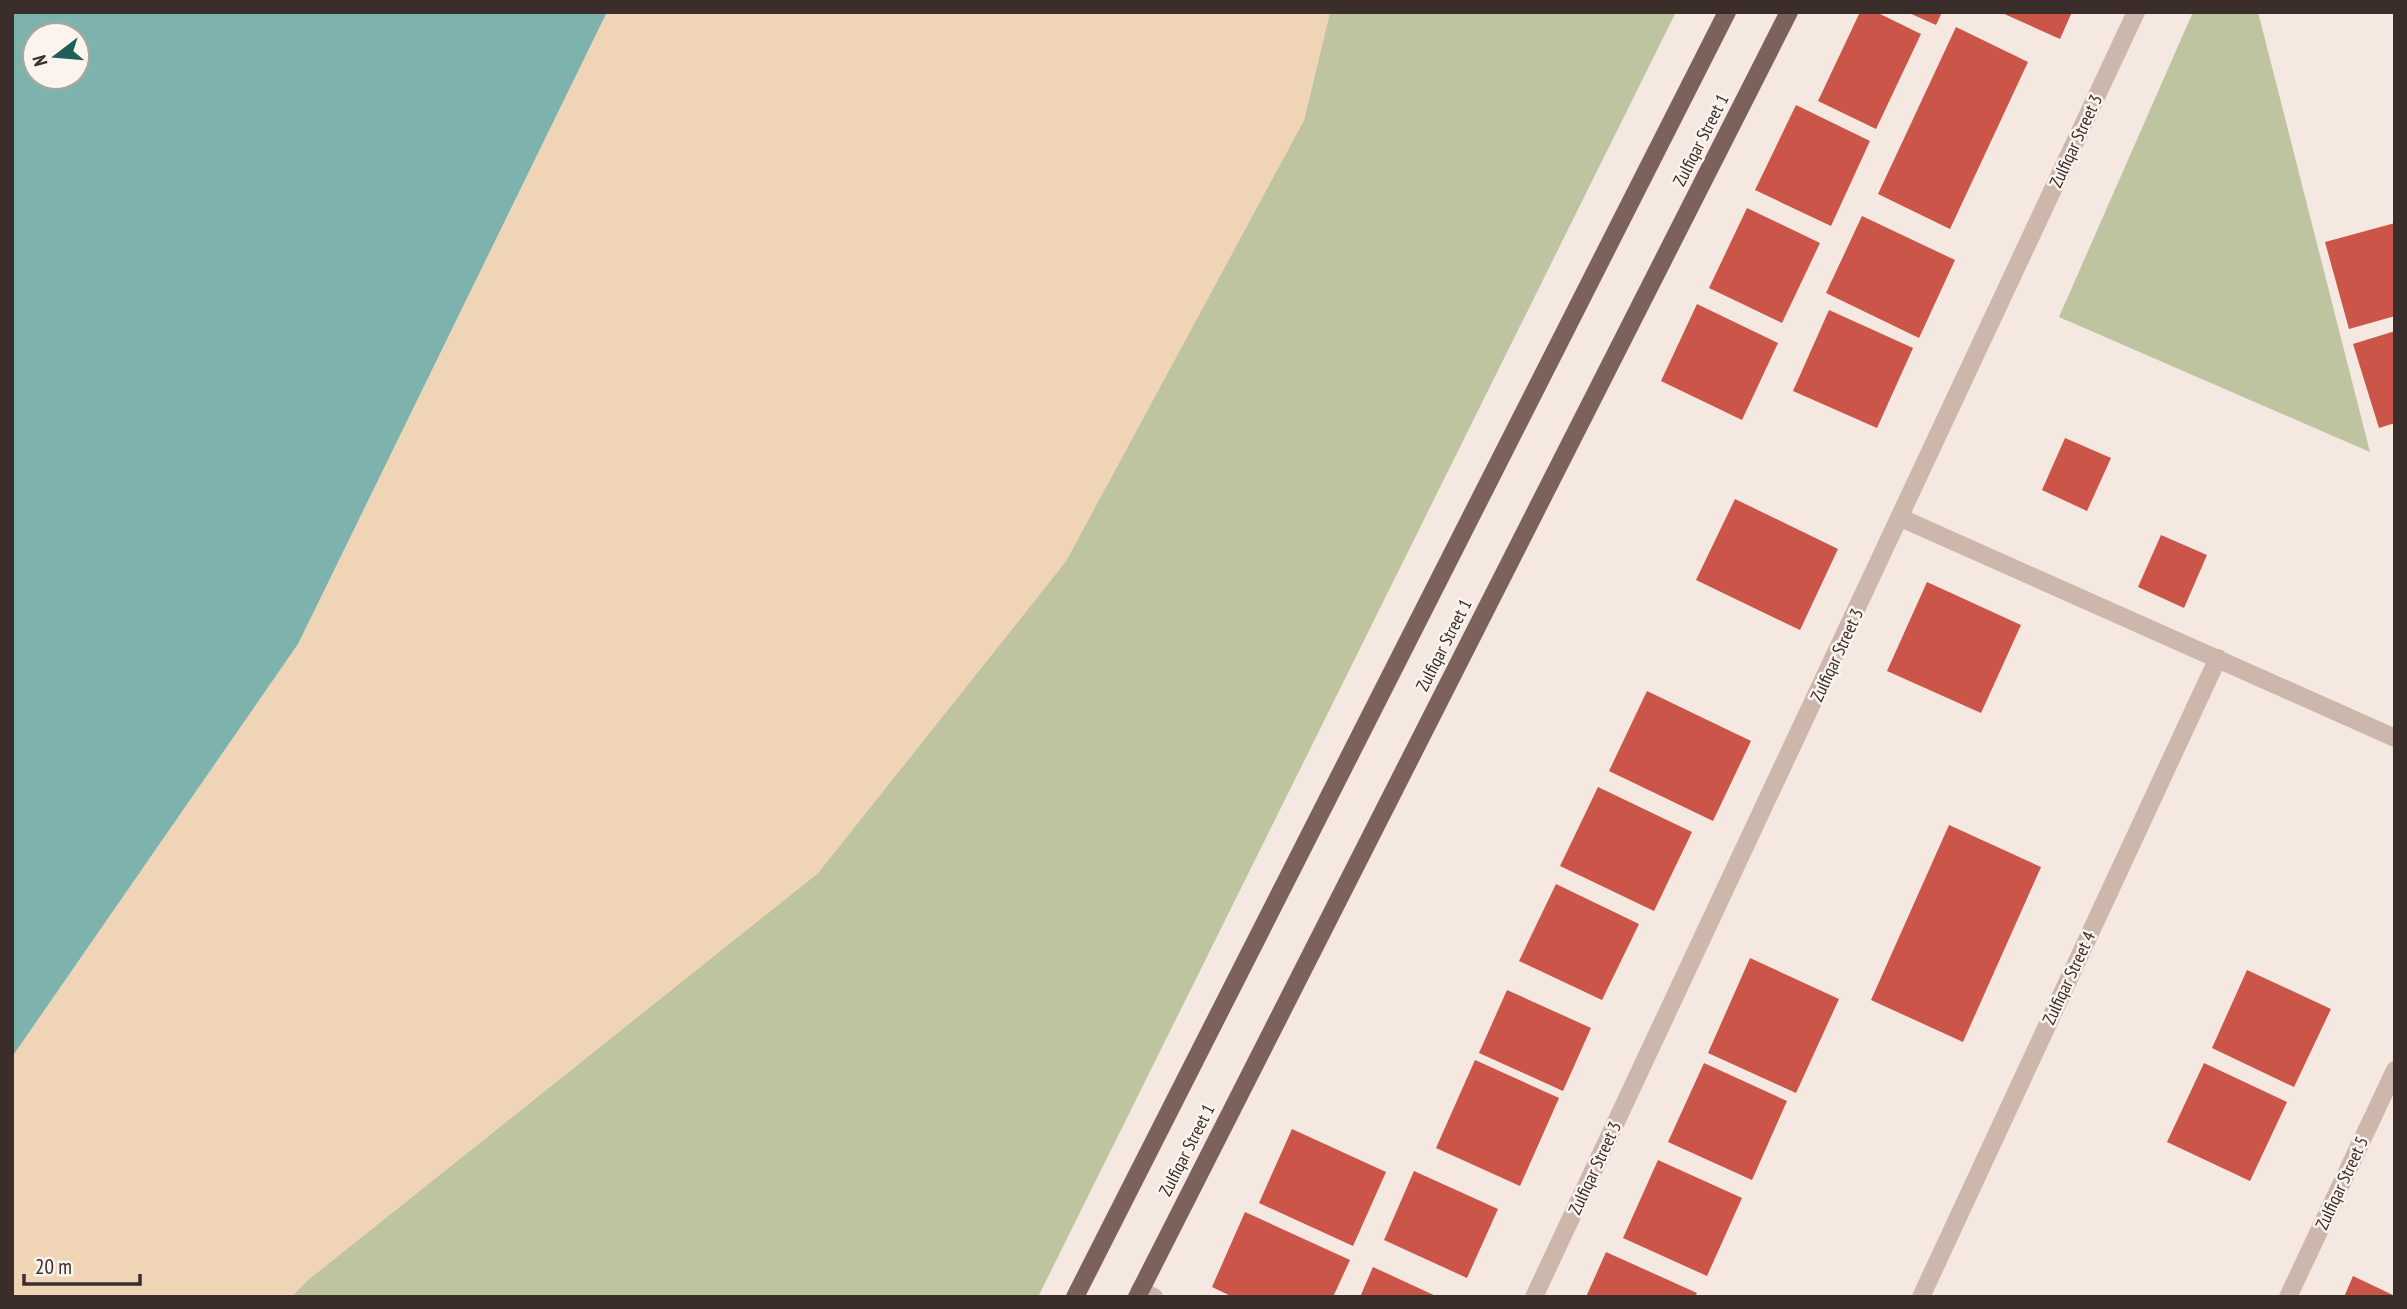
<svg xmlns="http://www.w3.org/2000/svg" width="2407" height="1309" font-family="'PT Sans Narrow',sans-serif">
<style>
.green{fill:#bdc49f}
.sand{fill:#f0d4b6}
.water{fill:#7eb3ad;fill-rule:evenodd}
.building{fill:#ca5548}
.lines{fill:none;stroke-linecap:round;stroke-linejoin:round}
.minor{stroke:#cdb6ab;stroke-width:18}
.major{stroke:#7d625b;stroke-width:18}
.labels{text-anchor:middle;stroke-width:5;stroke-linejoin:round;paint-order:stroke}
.street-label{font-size:18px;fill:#3b2d2a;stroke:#fbf3ed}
</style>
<rect width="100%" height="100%" fill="#f4e8e0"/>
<g class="green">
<polygon points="1330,12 1676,12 1038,1297 291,1297 309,1279 818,873 1066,561 1304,120"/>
<polygon points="2193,12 2258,12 2370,452 2059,317"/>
</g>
<polygon class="sand" points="607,12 1330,12 1304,120 1066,561 818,873 309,1279 291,1297 12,1297 12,1057 298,644"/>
<path class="water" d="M12,12H607L298,644L12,1057ZM35,35H77V77H35Z"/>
<g class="building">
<polygon points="1860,12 1876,12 1921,34 1876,129 1818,101"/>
<polygon points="1907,12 1942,12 1936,25"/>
<polygon points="2000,12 2072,12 2060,39"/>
<polygon points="1956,27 2028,62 1950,229 1878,194"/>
<polygon points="1796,105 1870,141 1831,226 1755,190"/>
<polygon points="1747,208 1820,243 1782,323 1709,288"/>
<polygon points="1862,216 1955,260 1919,338 1826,293"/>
<polygon points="2395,223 2395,316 2349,329 2325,242"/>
<polygon points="1697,304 1778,343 1742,420 1661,381"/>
<polygon points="1829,310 1913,348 1877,428 1793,391"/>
<polygon points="2395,331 2395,423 2379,428 2353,344"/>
<polygon points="2065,438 2111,458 2087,511 2042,490"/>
<polygon points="1735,499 1838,549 1800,630 1696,580"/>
<polygon points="2161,535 2207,555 2184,608 2138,587"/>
<polygon points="1927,582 2021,625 1981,713 1887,671"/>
<polygon points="1647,691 1751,741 1713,821 1609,771"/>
<polygon points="1598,787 1692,832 1654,911 1560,866"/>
<polygon points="1949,825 2041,867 1963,1042 1871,1000"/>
<polygon points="1556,884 1639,924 1602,1000 1519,961"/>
<polygon points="1750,958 1839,999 1796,1093 1708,1053"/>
<polygon points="2247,970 2331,1009 2294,1087 2212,1048"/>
<polygon points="1507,990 1591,1028 1563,1091 1479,1053"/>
<polygon points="1475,1060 1559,1098 1520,1186 1436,1148"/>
<polygon points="1704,1063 1787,1101 1752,1180 1668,1142"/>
<polygon points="2204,1063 2287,1102 2250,1181 2167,1142"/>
<polygon points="1292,1129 1386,1172 1353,1246 1259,1203"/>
<polygon points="1658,1160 1742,1198 1707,1276 1623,1238"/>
<polygon points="1414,1171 1498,1209 1467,1278 1384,1240"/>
<polygon points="1245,1212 1350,1260 1333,1297 1233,1297 1212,1287"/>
<polygon points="1606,1252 1697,1293 1695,1297 1586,1297"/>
<polygon points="1373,1267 1438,1297 1360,1297"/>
<polygon points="2353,1276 2395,1296 2395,1297 2344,1297"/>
</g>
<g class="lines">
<g class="minor">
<polyline points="1901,518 2395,738"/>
<polyline points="1140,1290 1154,1297"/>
<polyline points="1534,1297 2136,12"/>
<polyline points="1921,1297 2218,658"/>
<polyline points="2288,1297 2395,1070"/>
</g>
<g class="major">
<polyline points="1075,1297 1727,12"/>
<polyline points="1137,1297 1789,12"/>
</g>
</g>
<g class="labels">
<g class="street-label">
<text transform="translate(1701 140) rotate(-63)" y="6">Zulfiqar Street 1</text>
<text transform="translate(2076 141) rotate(-65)" y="6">Zulfiqar Street 3</text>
<text transform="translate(1444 645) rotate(-63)" y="6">Zulfiqar Street 1</text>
<text transform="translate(1837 655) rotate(-65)" y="6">Zulfiqar Street 3</text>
<text transform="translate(2069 978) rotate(-65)" y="6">Zulfiqar Street 4</text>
<text transform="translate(1187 1150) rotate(-63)" y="6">Zulfiqar Street 1</text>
<text transform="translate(1595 1168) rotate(-65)" y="6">Zulfiqar Street 3</text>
<text transform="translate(2342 1183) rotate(-65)" y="6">Zulfiqar Street 5</text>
</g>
</g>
<rect width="2407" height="1309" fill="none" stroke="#3b2d2a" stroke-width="28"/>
<g transform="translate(56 56) rotate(254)"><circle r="33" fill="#fbf3ed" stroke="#aea49f" stroke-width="2"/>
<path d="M0-5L12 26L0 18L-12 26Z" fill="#1e5f5a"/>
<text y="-10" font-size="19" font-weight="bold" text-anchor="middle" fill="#3b2d2a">N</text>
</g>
<path d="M24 1274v10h116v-10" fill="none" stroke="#3b2d2a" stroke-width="3.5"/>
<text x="35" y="1274" font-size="21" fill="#3b2d2a" stroke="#fbf3ed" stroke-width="5" paint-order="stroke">20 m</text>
</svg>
